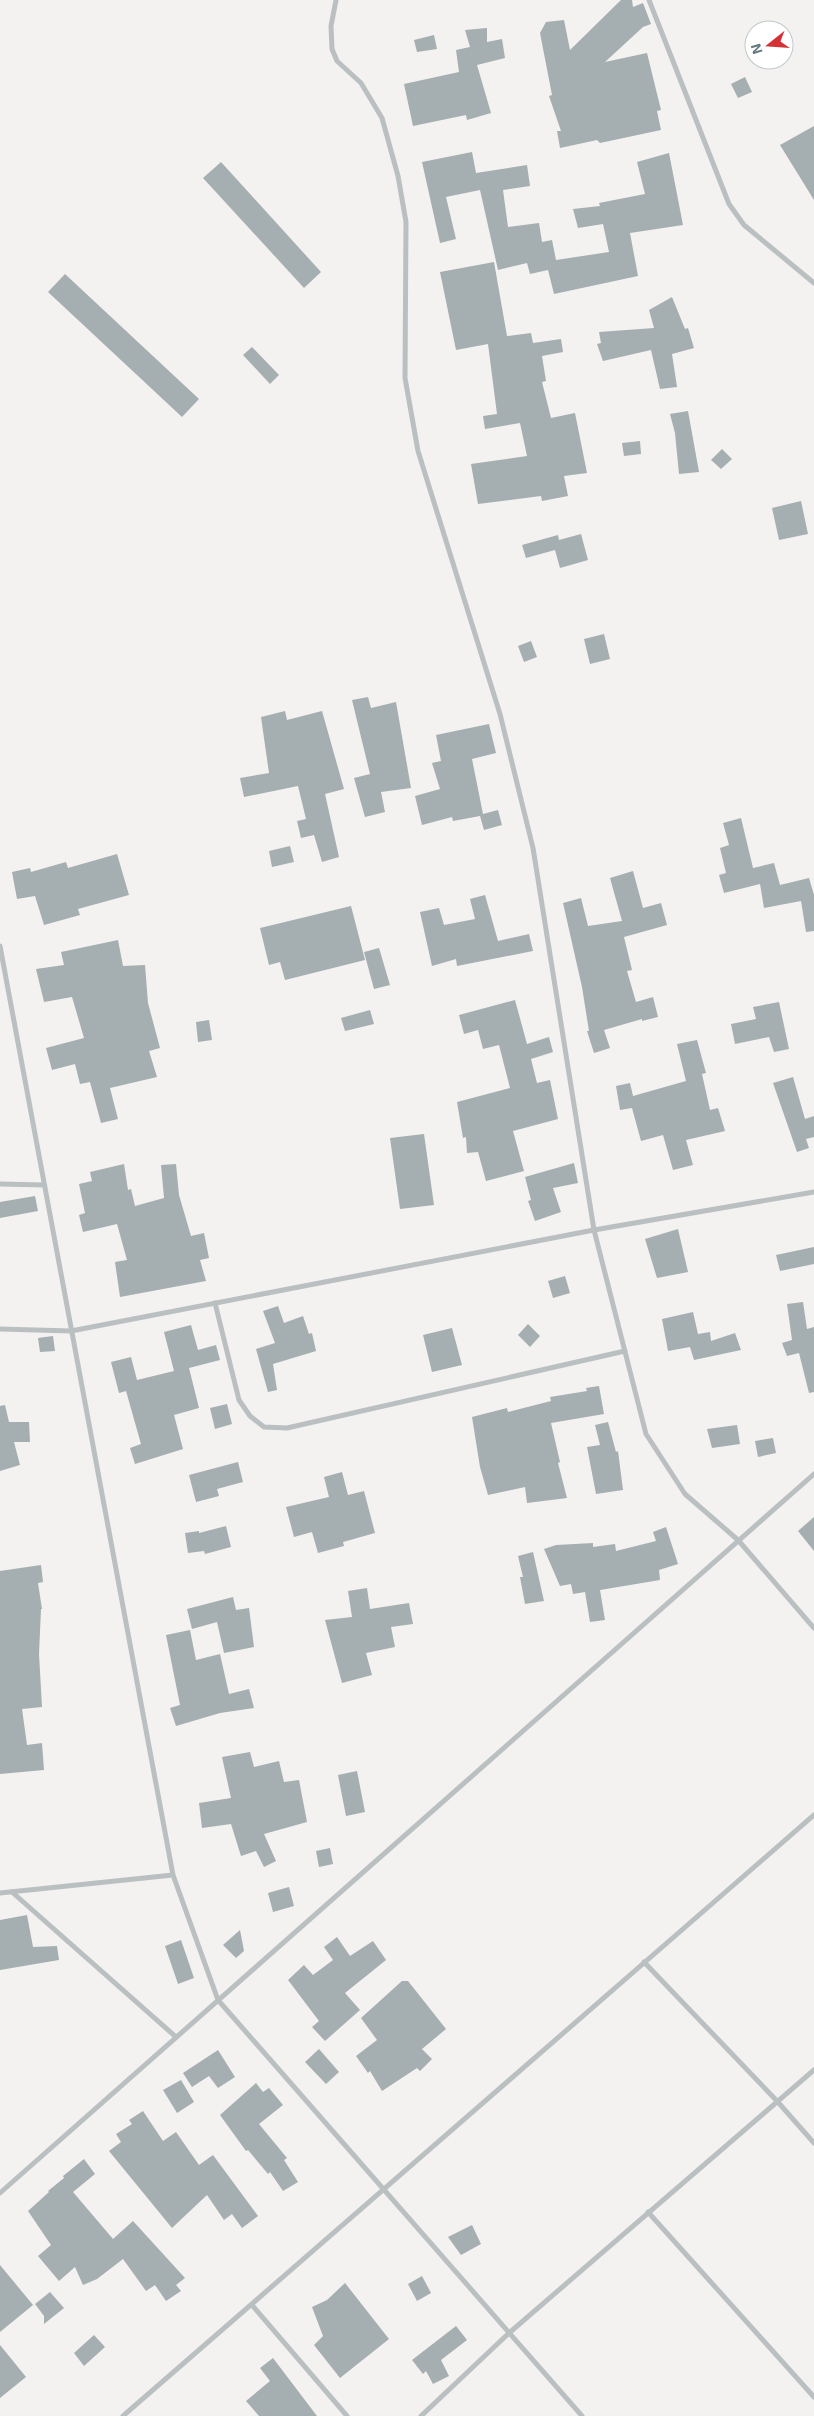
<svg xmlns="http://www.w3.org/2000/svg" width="814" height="2416" font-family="'Exo 2',sans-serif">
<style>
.building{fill:#a5aeb0}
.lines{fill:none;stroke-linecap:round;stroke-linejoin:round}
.minor{stroke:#bac0c1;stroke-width:5}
</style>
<rect width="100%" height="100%" fill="#f3f2f0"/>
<g class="building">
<polygon points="621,0 632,0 633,7 643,3 651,24 643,27 605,62 647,53 661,110 657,111 661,130 600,143 597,140 560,148 557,131 561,131 549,96 552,95 540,33 546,22 564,20 570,50"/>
<polygon points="487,28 487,42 502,39 505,58 477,65 491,113 467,120 466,115 413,126 404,84 459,72 456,50 470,47 465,30"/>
<polygon points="434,35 437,49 417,52 414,40"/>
<polygon points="745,77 752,92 738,98 731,84"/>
<polygon points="814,126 814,200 780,145"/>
<polygon points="472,152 476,173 527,165 530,186 503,190 508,227 539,223 542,242 552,240 556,260 609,252 603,224 578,228 573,209 600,206 599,203 645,194 637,162 669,153 683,225 630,233 638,276 554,294 548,270 530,274 527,263 498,270 480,190 446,197 456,239 440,243 422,162"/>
<polygon points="221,162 321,272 304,288 203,178"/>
<polygon points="494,262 507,336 531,333 533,343 561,339 563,352 542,356 546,381 542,382 551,418 575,413 587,473 564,476 568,496 542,501 541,496 478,504 471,464 527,456 520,423 485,429 483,416 497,414 488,344 456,350 440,272"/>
<polygon points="65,274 199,399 182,417 48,292"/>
<polygon points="672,297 685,329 688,328 694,348 672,354 677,387 660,389 651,350 603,361 597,344 601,343 599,332 654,328 649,310"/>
<polygon points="252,347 279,375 270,384 243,355"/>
<polygon points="688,411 699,472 679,474 675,433 670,414"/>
<polygon points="640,441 641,454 624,456 622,443"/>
<polygon points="722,449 732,459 721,469 711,460"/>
<polygon points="801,501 808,534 779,540 772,508"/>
<polygon points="581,534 588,560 560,568 555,550 526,558 522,545 558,535 559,540"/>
<polygon points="604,634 610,659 590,664 584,639"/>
<polygon points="531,641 537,657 524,662 518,646"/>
<polygon points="368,697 371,708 396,702 411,788 381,792 385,812 365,817 354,778 370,774 352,700"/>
<polygon points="285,711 287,720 322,711 344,789 325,794 339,857 322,862 314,835 301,838 297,821 306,819 298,786 244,797 240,778 269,773 261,717"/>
<polygon points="489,724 496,753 472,759 483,814 498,810 502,825 484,830 480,816 453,821 452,817 422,825 415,796 440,789 432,763 441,761 436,735"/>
<polygon points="741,818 753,868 774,863 780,885 809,878 814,895 814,931 806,932 801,901 764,908 760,884 724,893 719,875 726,873 720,848 729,845 723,823"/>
<polygon points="290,846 294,862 272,867 269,851"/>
<polygon points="117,854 129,895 78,909 80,915 44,925 35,896 17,899 12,872 30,868 31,872 66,862 68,868"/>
<polygon points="633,871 643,908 661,903 667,925 624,937 632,970 627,971 636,1002 653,997 658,1017 642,1021 642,1019 604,1030 610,1048 594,1053 587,1031 589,1031 582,987 563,903 581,898 588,926 622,921 610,878"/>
<polygon points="485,895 498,941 529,934 533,951 457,966 456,959 432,966 420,912 439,908 444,925 475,919 470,899"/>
<polygon points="351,906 365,960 285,980 280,962 269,965 260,928"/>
<polygon points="118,940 123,966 145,965 148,1003 160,1048 149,1051 157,1077 110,1088 118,1119 101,1123 90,1082 80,1084 75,1064 52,1070 46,1048 84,1038 72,997 44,1002 36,969 64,965 61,952"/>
<polygon points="379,948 390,985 374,989 364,952"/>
<polygon points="515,1000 527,1044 549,1037 553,1052 531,1059 537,1083 550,1080 558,1119 513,1131 524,1171 486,1181 478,1152 467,1153 466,1137 463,1138 457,1102 510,1088 499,1045 483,1049 478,1030 464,1034 459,1015"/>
<polygon points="779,1002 789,1049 774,1052 769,1037 735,1044 731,1024 756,1019 753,1007"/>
<polygon points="370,1010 374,1024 345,1031 341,1018"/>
<polygon points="209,1020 212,1040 198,1042 196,1022"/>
<polygon points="697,1040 706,1073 702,1074 710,1110 718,1108 725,1131 686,1140 693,1165 673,1170 663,1135 641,1141 632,1108 620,1110 616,1086 630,1083 633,1096 686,1081 677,1044"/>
<polygon points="793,1077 805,1119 814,1116 814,1137 806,1139 809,1148 797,1152 773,1083"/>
<polygon points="424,1134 434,1205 400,1209 390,1138"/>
<polygon points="574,1163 578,1183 553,1188 561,1212 535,1221 528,1201 531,1200 525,1177"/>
<polygon points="124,1164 128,1190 131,1189 135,1206 164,1198 161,1165 176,1164 179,1195 191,1236 204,1233 209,1258 200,1260 206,1281 120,1297 115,1262 127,1260 117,1224 83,1232 79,1215 85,1213 79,1184 92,1181 90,1172"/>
<polygon points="35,1196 38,1211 0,1218 0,1202"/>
<polygon points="678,1229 688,1272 657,1278 645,1239"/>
<polygon points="814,1247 814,1264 780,1271 776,1255"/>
<polygon points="565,1276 570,1293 553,1298 548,1281"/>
<polygon points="803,1302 807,1329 814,1327 814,1392 809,1393 799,1353 787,1356 782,1343 792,1340 787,1304"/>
<polygon points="278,1306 284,1323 303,1316 309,1334 312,1333 316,1351 273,1364 277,1390 268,1392 256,1349 275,1343 263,1311"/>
<polygon points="693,1312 698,1334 710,1332 711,1341 735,1333 741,1350 694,1360 690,1347 668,1351 662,1319"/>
<polygon points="528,1324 540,1336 530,1347 518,1335"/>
<polygon points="191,1325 198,1350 216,1345 220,1360 189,1368 199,1408 174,1415 183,1449 135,1464 130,1448 141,1444 126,1391 119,1393 111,1362 131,1357 137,1380 174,1371 164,1332"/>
<polygon points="452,1328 462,1365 432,1372 423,1335"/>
<polygon points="53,1336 55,1351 40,1352 38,1338"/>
<polygon points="599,1386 604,1414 551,1423 560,1462 558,1463 567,1498 527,1503 525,1487 488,1495 480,1467 472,1417 507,1408 508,1412 551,1401 550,1397 587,1391 586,1388"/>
<polygon points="227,1404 232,1424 215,1429 210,1408"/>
<polygon points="5,1405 9,1422 29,1422 30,1442 14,1442 20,1465 0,1471 0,1406"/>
<polygon points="608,1422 616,1452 618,1451 623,1490 596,1494 587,1447 600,1445 595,1425"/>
<polygon points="737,1425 740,1444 712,1448 707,1429"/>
<polygon points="773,1438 776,1453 758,1457 755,1441"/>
<polygon points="238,1462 243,1482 217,1489 219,1496 196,1502 189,1475"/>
<polygon points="342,1472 348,1495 364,1491 375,1533 343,1542 344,1546 318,1553 312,1532 294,1537 286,1507 329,1497 324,1477"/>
<polygon points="814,1517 814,1551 798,1531"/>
<polygon points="226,1526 231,1547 205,1554 204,1551 188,1553 185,1533 199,1531 199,1533"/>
<polygon points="666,1527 678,1564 659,1570 660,1580 600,1590 605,1620 590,1622 585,1592 573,1594 571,1584 560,1586 544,1549 556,1545 593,1543 593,1547 615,1544 616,1551 656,1541 653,1532"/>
<polygon points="533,1552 544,1601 525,1604 520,1577 523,1577 518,1556"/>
<polygon points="41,1565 43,1582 38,1583 42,1609 41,1609 39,1654 42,1707 22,1709 27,1745 42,1743 44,1770 0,1774 0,1571"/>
<polygon points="367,1588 370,1609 409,1603 413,1624 391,1627 395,1647 366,1653 372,1675 342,1683 325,1620 352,1617 348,1591"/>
<polygon points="233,1597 236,1610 249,1608 254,1647 224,1653 217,1622 192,1629 187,1609"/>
<polygon points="190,1630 196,1660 220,1654 229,1694 249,1689 254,1708 220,1713 176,1726 170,1708 180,1705 166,1635"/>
<polygon points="250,1752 254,1767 279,1761 284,1782 299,1780 307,1822 264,1834 276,1861 264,1867 256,1851 241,1856 231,1824 202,1828 199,1803 231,1798 222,1757"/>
<polygon points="357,1771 365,1812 346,1816 338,1775"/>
<polygon points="330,1848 333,1864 319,1867 316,1851"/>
<polygon points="289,1887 294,1906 273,1912 268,1893"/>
<polygon points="27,1915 33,1947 57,1946 59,1960 0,1970 0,1920"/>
<polygon points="240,1930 244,1951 236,1958 223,1945"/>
<polygon points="337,1937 350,1956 373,1941 386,1960 345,1993 360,2010 325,2041 312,2027 319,2021 288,1980 304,1965 313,1975 333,1960 324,1947"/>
<polygon points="181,1940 194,1978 178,1984 165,1946"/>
<polygon points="402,1981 408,1981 446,2029 422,2049 432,2059 420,2071 417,2068 382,2091 370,2071 368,2073 356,2056 377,2040 361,2018"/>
<polygon points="319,2049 339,2072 326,2084 305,2062"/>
<polygon points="218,2050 235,2077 218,2088 209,2076 192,2087 183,2073"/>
<polygon points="181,2080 194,2102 177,2113 163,2090"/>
<polygon points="256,2083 263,2092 269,2088 283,2105 259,2124 287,2158 284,2160 298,2182 283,2191 270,2172 268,2174 248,2150 246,2151 220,2115"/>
<polygon points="143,2111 163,2141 176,2132 199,2165 213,2155 258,2216 242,2228 232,2214 224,2220 207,2195 172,2228 109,2151 121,2142 116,2134 132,2124 129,2120"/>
<polygon points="84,2159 95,2174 73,2192 113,2239 133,2221 185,2278 176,2285 181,2291 166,2301 155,2285 146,2291 123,2259 97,2279 83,2285 75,2267 59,2281 38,2256 51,2245 28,2211 49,2192 48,2191 64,2178 63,2176"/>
<polygon points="472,2225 481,2244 461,2255 448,2237"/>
<polygon points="0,2265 33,2305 0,2332"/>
<polygon points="422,2276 431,2293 417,2301 408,2284"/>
<polygon points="345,2283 389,2339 340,2378 314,2345 323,2336 312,2307 327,2300"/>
<polygon points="50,2292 64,2308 44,2324 44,2316 35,2304"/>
<polygon points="456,2326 467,2340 441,2360 449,2376 433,2384 426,2371 423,2374 412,2360"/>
<polygon points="94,2335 105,2347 84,2366 74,2353"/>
<polygon points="0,2345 26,2377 0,2398"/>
<polygon points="273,2358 317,2416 259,2416 246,2401 270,2381 260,2368"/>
</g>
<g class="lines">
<g class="minor">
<polyline points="336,0 331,26 332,49 337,61 361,83 382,118 398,176 406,222 405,378 418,451 500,714 533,848 594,1230 646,1434 685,1494 738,1540 814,1628"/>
<polyline points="649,0 729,204 744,225 814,283"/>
<polyline points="0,946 173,1875 218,2000 582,2416"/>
<polyline points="0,1184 44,1185"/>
<polyline points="215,1303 239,1400 250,1416 264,1427 287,1428 625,1351"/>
<polyline points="0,1329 71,1331 594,1230 814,1192"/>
<polyline points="12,1892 176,2037"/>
<polyline points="0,1893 173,1875"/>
<polyline points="644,1962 777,2101 814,2143"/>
<polyline points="0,2193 814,1474"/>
<polyline points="648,2212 814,2397"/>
<polyline points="252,2305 347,2416"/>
<polyline points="123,2416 814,1815"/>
<polyline points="421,2416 509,2333 814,2070"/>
</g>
</g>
<g transform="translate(769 45) rotate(253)"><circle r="24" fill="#ffffff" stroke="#c1c9cb"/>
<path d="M0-4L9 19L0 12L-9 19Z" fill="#d23136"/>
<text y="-8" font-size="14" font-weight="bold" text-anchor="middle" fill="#65797e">N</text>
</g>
</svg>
